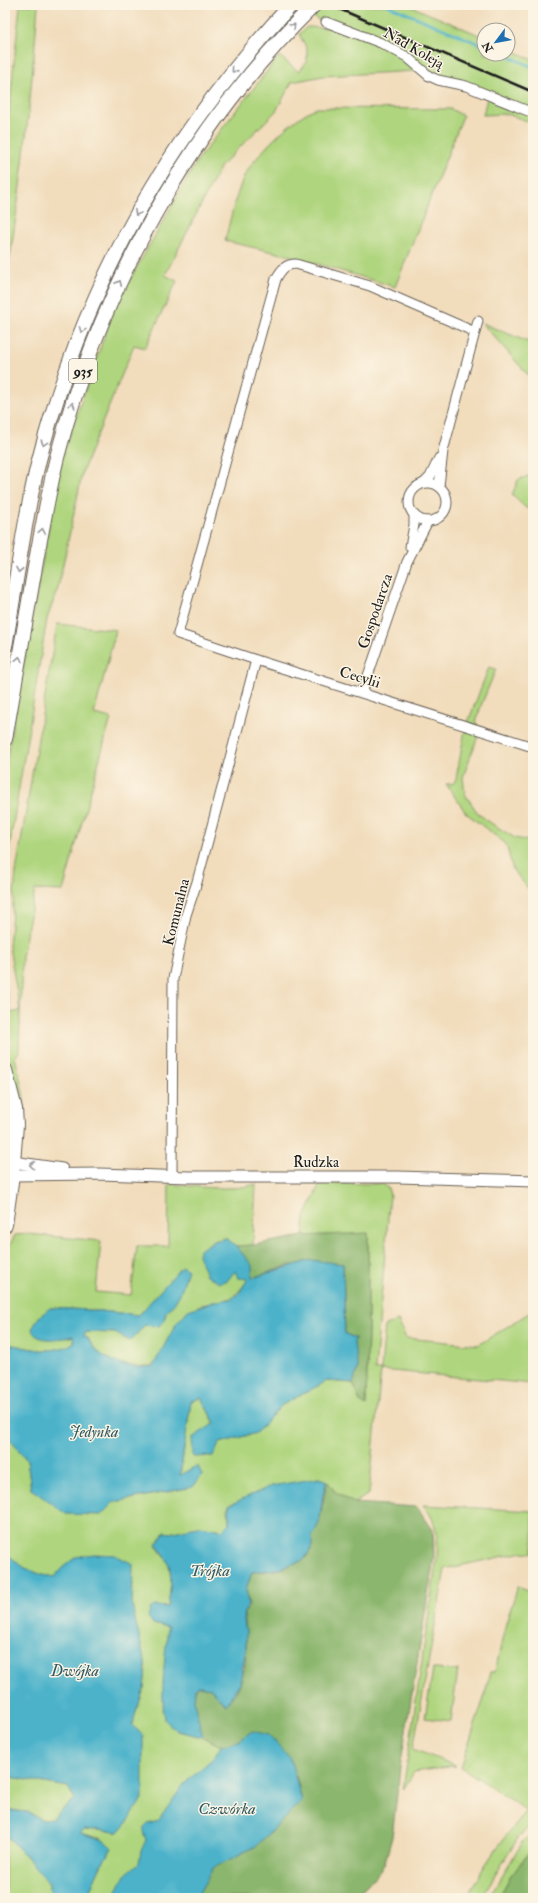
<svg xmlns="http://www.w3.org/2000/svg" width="538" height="1903" font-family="'IM FELL Double Pica',serif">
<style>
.green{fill:#afd57e;stroke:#66784d}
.forest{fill:#8bb66d;stroke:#546944}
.water{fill:#4bb2ca;stroke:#346773}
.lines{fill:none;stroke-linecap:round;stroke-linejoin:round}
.stream{stroke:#4bb2ca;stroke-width:2.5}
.minor-casing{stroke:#675f54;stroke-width:11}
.tertiary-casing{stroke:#675f54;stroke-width:13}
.primary-casing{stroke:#675f54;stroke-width:16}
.minor{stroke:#fff;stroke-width:9}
.tertiary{stroke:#fff;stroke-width:11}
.primary{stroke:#fff;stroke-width:14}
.rail{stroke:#1c1c1c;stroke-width:2.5}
.oneway{stroke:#999}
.labels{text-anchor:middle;stroke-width:3;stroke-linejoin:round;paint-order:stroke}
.shield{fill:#fcf5e5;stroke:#5f5d58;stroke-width:1}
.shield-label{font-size:14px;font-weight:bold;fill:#1c1c1c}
.street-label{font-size:15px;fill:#1c1c1c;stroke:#fcf5e5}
.water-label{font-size:16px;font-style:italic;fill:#2f5862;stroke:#fcf5e5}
</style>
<rect width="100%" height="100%" fill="#fcf5e5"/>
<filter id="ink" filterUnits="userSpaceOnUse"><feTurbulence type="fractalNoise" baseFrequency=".025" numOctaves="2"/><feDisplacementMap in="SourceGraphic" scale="8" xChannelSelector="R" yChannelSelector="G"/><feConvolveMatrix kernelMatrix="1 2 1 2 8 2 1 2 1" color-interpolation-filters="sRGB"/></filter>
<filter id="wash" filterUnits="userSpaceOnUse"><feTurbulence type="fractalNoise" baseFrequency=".012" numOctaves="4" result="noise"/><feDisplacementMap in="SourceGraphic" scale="16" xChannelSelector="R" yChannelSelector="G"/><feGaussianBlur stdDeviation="0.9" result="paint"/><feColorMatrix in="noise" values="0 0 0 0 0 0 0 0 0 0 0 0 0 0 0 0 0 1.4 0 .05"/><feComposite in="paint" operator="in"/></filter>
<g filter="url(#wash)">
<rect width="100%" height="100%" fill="#f1dcbb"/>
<g class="green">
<path d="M20,5H38C31,99 21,194 5,287V150Z"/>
<polygon points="292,5 408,5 484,37 484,54 508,54 508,48 533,60 533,123 507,114 483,115 487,98 406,61 416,71 323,76 292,82 276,111 221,166 165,275 177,281 145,348 134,345 83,470 58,588 47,619 7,861 5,888 5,768 61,459 115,306 199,158 279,56 299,72 307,61 307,49 299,34 307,27 333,28"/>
<path d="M317,108L451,109L463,116L395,287L291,256L225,241C230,220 235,198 243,179C251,159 297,113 317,108Z"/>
<polygon points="482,323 533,344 533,382 529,376"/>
<polygon points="533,474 533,509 526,508 512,495 518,480"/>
<path d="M57,624L116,630L94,714L111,718L63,891L35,890L22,956L19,1052L15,1057C20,1080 30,1112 23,1134L21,1135L13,1080L5,1055V987L11,1013L20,1011L9,946L16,872Z"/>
<polygon points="489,667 496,669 482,703 476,721 478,736 463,777 465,794 477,812 486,820 515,838 533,842 533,894 513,870 506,844 466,813 446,784 453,784 456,779 465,730"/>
<path d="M320,1183L383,1184L388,1188L390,1195L375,1370H381L385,1325L398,1321L406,1338L478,1345L532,1311L533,1304V1384L381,1370L369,1494L354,1503L336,1493L327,1481L319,1478L228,1507L229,1524L222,1530L201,1526L170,1533L165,1532L156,1546L169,1562L171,1582L168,1607L153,1624L168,1627L164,1670L163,1712L177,1731L203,1737L221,1746L290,1758L302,1801L256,1846L196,1898H86L101,1865L112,1848L99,1838L80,1833L84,1829L119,1832L132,1724L144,1689L146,1667L132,1606L133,1582L115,1555C86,1554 75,1553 54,1577L42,1575L25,1568L5,1553V1434L27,1460L31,1489L100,1515L114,1502L193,1487L197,1466L180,1476L191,1401L201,1398L215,1424L193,1438L220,1443L255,1433L282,1405L327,1381L353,1383L360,1402L366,1406L368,1330V1234L303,1236L305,1217Z"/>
<path d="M169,1184C194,1186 232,1192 256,1184L253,1245L236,1246L226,1238L214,1241L207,1245L232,1273L235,1270L248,1279C231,1305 226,1298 198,1306L156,1363C148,1371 116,1364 107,1359C99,1354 92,1347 88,1338L84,1336L86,1332L115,1333L130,1341L145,1324L164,1321L166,1312L174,1304L144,1310L139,1315L90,1310L50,1308L65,1338L74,1336V1344C61,1349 48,1352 33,1349C23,1348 15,1344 5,1345V1254L15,1235L28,1234L101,1241L96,1292L131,1295L137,1246H168Z"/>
<path d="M423,1505L533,1511V1553L523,1552L445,1569L413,1749L456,1766L414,1772L403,1790L437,1557C438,1537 437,1520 423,1505Z"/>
<path d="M518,1586L533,1592V1823L518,1838L481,1898H466C483,1866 503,1837 527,1811L461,1767L484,1698L490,1672H495L506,1623Z"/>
<polygon points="433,1669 458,1670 451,1721 425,1718"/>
<polygon points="5,1776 68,1787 75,1799 52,1819 43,1820 27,1812 5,1810"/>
<polygon points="533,1832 533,1848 511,1875 499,1898 488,1898 523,1842"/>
<polygon points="5,1833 44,1877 49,1884 49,1889 56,1898 5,1898"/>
</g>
<g class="forest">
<path d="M368,1233V1330L366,1406L360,1402L353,1383C362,1362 351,1356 355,1338L345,1334L343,1264L290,1265L252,1278L236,1246L253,1245L303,1236Z"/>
<path d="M327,1481L336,1493L354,1503L417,1507L433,1530L434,1557L400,1768L392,1837L385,1862L380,1871L354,1898H196L213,1867L256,1846L302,1801L296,1775L239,1742L221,1746L203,1737C200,1725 187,1694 199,1686L211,1688L217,1697L226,1705C231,1698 237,1692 240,1684C248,1664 247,1634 244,1613L249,1606L246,1589L252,1572L278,1570L305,1559L313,1546L312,1537L319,1523Z"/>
<polygon points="533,1848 533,1898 499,1898 511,1875"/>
</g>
<g class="water">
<path d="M226,1238L236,1246L252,1265V1278L311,1260L343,1264L345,1334L355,1338L354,1344L358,1368L353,1383L327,1381L282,1405L256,1433L220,1443L213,1456L193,1457L192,1438L215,1423L201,1398L191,1401L180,1475L198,1466L202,1475L193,1487L114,1502L101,1515L66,1514L31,1489L27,1460L5,1433V1345C15,1344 23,1348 33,1349C48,1352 61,1349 74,1344L73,1336C63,1339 35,1344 32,1329L39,1317L50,1308L90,1310L139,1315L182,1266L188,1270L180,1294L174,1304L166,1312L164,1321L158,1327L145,1325L130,1341L115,1333L86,1332L84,1336L88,1338C97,1360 131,1371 153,1366L176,1324L188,1310L216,1301L231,1299L239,1293L248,1279L238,1278L235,1271L228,1280L219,1283L206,1275L198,1255L199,1250L214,1241Z"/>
<path d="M319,1478L327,1481L323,1495L319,1523L312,1537L313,1545L304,1560L278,1569L252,1572L246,1589L248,1605L243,1613L246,1633V1648L240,1683L226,1705L217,1697L211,1688L199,1686L195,1689L194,1702L203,1737L177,1731L165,1720C160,1690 165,1658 168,1627L153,1624L148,1617L150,1609L155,1606L168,1607C171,1582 176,1565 156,1545L165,1532L170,1533L201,1526L222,1530L229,1524V1505L271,1486Z"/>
<path d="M5,1553L25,1568L42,1575L54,1577L62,1568L76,1557L94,1554L115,1555L133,1564L132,1606L146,1667L144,1689L132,1724L143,1736V1797L130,1819L119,1832L84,1829L80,1833C92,1837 103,1837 112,1848L101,1865L86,1898H56L49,1889V1884L44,1877L5,1833V1810L27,1812L43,1820L52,1819L75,1799L68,1787L5,1776Z"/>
<polygon points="252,1731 269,1735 290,1758 302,1801 256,1846 213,1868 196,1898 113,1898 125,1875 139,1863 141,1851 146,1840 143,1832 144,1828 148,1824 158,1821 184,1784 212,1759 221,1746 239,1741"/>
</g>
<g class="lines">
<g class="stream">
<polyline points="387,5 484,46"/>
<polyline points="502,54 533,67"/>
</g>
</g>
</g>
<g filter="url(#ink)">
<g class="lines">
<defs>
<g id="minor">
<polyline points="326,22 381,43 407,57 429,76 438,80 466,86 533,113"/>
<path d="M475,332L370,286L296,264C285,264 281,270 276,279L178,634L256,660L533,747"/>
<circle cx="428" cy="502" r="19"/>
<polyline points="424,483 430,477 439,458"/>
<polyline points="439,486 443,451 478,321"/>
<polyline points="410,547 414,525 414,516"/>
<polyline points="362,693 407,562 428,521"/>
<polyline points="172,1177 173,979 186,915 197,882 256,660"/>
</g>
<g id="tertiary">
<polyline points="13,1162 62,1169"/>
<polyline points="12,1175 99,1174 189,1177 398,1177 533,1181"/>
</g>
<g id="primary">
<path d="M5,646C17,580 25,510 43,445C91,274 170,134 291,5"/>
<path d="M5,739C16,676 27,613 38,550C45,516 50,482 59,450C103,283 191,126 314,5"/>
<polyline points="5,1070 15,1109 16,1125 12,1175 5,1225"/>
</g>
</defs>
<use href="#minor" class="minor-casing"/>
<use href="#tertiary" class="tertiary-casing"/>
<use href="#primary" class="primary-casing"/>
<use href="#minor" class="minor"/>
<use href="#tertiary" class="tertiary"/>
<use href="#primary" class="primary"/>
<polyline class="rail" points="330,5 533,92"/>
</g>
<defs><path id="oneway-chevron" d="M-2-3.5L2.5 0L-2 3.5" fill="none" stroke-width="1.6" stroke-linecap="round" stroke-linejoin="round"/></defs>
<g class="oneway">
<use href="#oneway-chevron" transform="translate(293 26) rotate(-46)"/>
<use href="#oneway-chevron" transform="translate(234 70) rotate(129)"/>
<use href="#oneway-chevron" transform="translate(137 213) rotate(118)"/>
<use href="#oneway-chevron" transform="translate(119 283) rotate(-65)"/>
<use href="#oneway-chevron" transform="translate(82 330) rotate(111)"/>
<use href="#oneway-chevron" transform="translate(72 405) rotate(-73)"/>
<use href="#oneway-chevron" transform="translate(44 443) rotate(106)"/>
<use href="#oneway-chevron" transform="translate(42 531) rotate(-79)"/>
<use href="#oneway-chevron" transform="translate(19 570) rotate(100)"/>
<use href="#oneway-chevron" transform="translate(19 659) rotate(-80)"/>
<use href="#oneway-chevron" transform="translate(32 1165) rotate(-172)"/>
</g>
</g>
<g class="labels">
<rect class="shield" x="69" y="359" width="28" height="24" rx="3"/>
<g class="shield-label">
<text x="83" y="376">935</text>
</g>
<g class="street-label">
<text transform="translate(414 48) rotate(30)" y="5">Nad Koleją</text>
<text transform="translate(375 611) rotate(-71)" y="5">Gospodarcza</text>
<text transform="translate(360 677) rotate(17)" y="5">Cecylii</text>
<text transform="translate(176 912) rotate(-76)" y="5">Komunalna</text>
<text x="316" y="1167">Rudzka</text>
</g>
<g class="water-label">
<text x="94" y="1437">Jedynka</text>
<text x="210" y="1576">Trójka</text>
<text x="75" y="1676">Dwójka</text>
<text x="227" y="1814">Czwórka</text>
</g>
</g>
<rect width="538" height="1903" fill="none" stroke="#fcf5e5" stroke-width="20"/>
<g transform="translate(496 42) rotate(238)"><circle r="19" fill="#fcf5e5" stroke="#a29e95"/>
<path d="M0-3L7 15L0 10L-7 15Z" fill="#1f6fb2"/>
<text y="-6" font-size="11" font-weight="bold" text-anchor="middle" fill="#1c1c1c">N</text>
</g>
</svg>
